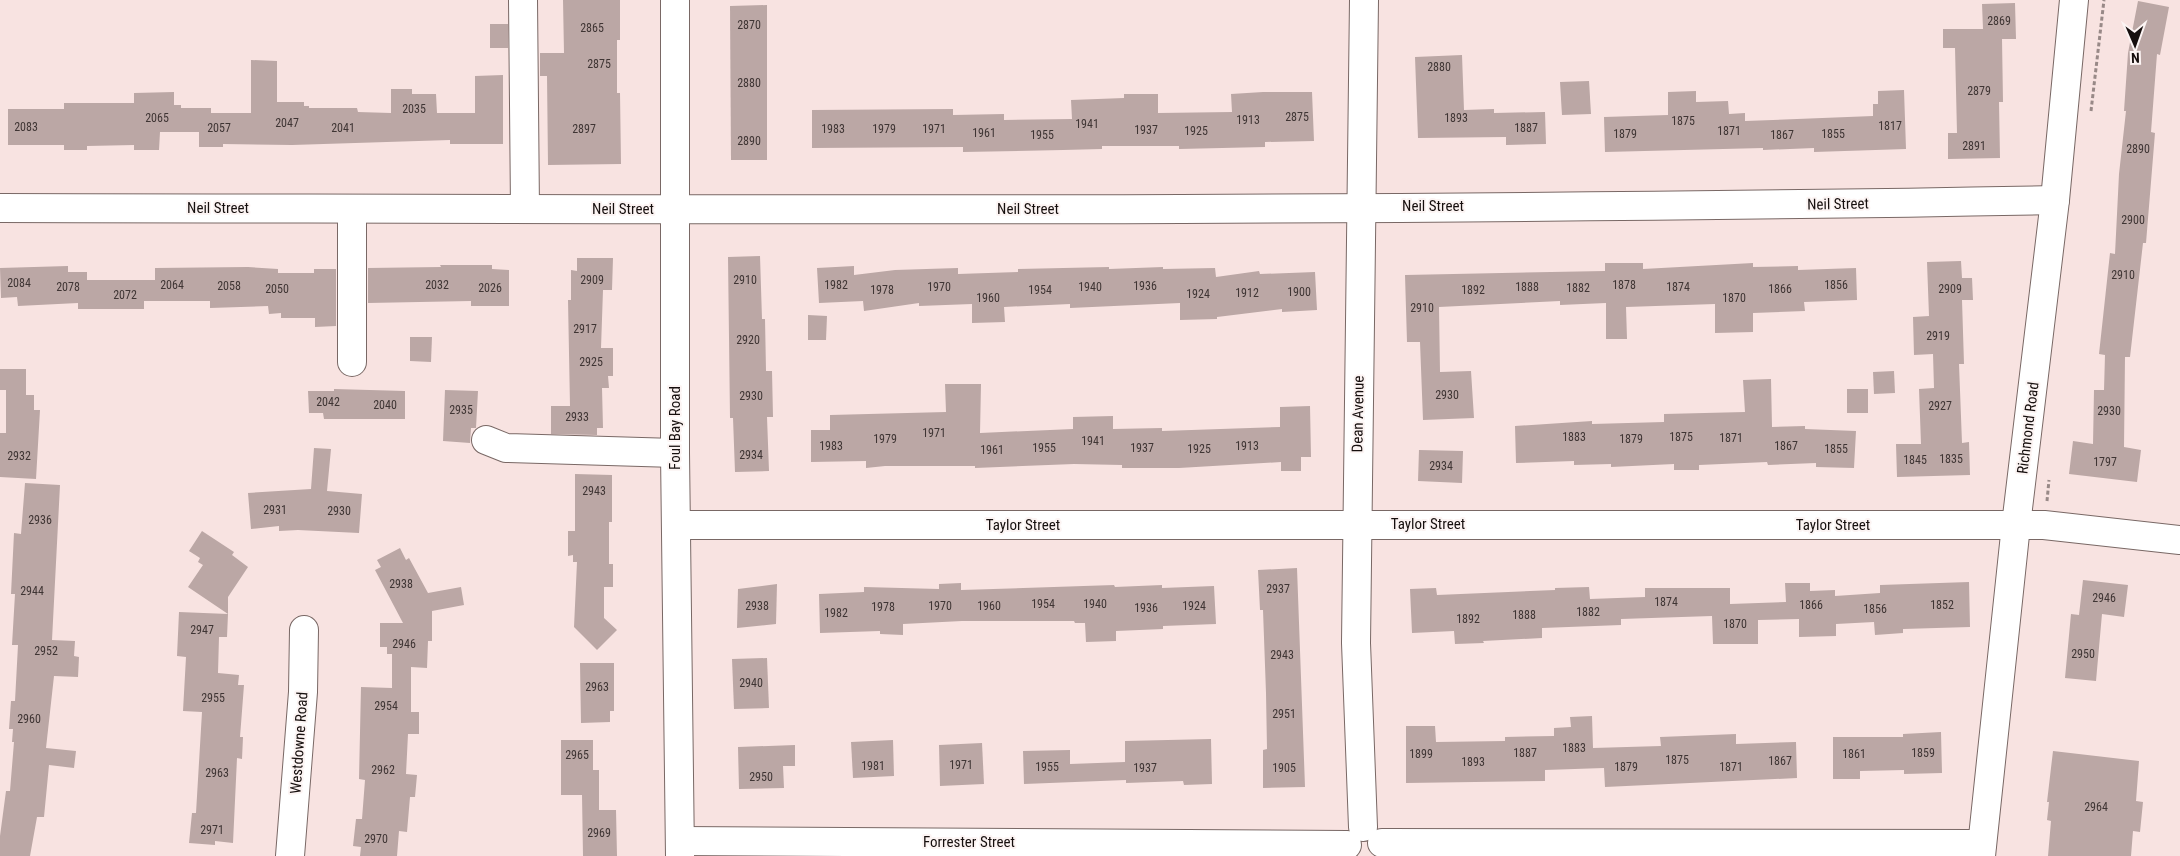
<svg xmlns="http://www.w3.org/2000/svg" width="2180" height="856" font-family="'Roboto Condensed',sans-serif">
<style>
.building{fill:#bba7a5}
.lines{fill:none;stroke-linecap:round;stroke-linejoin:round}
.minor-casing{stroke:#796865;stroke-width:30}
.major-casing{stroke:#796865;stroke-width:30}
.path{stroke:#988987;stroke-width:3;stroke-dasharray:4 2.5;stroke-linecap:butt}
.minor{stroke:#fff;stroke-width:28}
.major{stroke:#fff;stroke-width:28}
.labels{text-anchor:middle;stroke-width:4;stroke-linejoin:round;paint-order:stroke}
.number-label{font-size:12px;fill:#3f3534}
.street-label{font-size:15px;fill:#160f0e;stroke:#fcf4f3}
</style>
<rect width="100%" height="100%" fill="#f8e3e1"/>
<g class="building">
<polygon points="563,0 620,0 620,40 617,40 617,93 620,93 621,164 548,165 547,76 540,76 540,53 564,53"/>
<polygon points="2138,1 2169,7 2160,55 2157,54 2151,132 2155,133 2146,243 2143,243 2130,357 2125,357 2124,447 2141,450 2137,482 2069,474 2073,441 2093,444 2094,390 2104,390 2105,355 2099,354 2110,253 2115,254 2119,174 2126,111 2124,111 2128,53"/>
<polygon points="2015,3 2016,39 2002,39 2003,102 1999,102 2000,158 1948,159 1948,133 1957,133 1955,48 1943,48 1943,29 1983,29 1982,4"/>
<polygon points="767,5 767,160 731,160 730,6"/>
<rect x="490" y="24" width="18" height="24"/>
<polygon points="1462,55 1464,110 1494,109 1494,113 1545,112 1546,144 1506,145 1506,137 1418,138 1415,57"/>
<polygon points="251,60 277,61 277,102 304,102 304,106 309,106 309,108 357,108 358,112 391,113 391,89 412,89 412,94 436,94 437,113 475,113 475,76 503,75 503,144 450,144 450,140 292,145 223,144 223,147 199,147 199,132 160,132 159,150 134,150 134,145 87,146 87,150 64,150 64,145 8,145 8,109 64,109 64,103 134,103 134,93 174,92 174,105 181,105 181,108 211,108 211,113 251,113"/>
<polygon points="1589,81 1591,114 1562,115 1560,82"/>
<polygon points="1904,90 1906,149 1814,152 1814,148 1763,150 1763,148 1605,152 1604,117 1668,115 1668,92 1696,91 1696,102 1728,101 1729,114 1745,113 1745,121 1873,116 1873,104 1878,104 1878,91"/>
<polygon points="1263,92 1312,92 1314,141 1265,142 1265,147 1179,149 1179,146 1102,146 1102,149 1063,150 963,152 963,147 812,148 812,110 953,109 953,115 1004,114 1004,120 1072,119 1071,100 1124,98 1124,94 1158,94 1158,113 1232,112 1231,94"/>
<polygon points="760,256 762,319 765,319 766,371 772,371 773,417 767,417 769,471 735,472 733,418 730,418 728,257"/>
<polygon points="577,258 613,258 612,290 603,290 601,348 613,348 613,376 608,376 609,388 602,388 603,428 597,428 597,435 551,434 551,406 570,406 568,300 571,300 571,270 577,271"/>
<polygon points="1961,261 1962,278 1972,278 1973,300 1962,300 1964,364 1959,364 1962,443 1969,442 1970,475 1897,477 1896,444 1921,444 1919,389 1934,388 1933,354 1914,355 1913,317 1929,316 1927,262"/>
<polygon points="1605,263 1643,263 1643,269 1753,263 1753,267 1798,266 1798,270 1856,268 1857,300 1804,302 1805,311 1753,313 1753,332 1715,333 1715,304 1626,307 1627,339 1606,339 1606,303 1560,305 1560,301 1439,307 1440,372 1471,371 1474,418 1423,420 1420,342 1407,342 1405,275 1605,271"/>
<polygon points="440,265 492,265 492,269 509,270 509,306 471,306 471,301 368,303 368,268 441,267"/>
<polygon points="68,266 68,272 87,272 87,280 155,280 155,268 248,267 278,269 278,273 314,273 314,269 336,269 336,326 315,327 315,318 281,318 281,313 269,314 268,306 210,308 210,301 144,301 144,309 78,309 78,303 18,306 17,297 1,298 0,268"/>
<polygon points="854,266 854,275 895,270 958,268 958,274 1018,272 1018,269 1109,267 1109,269 1163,267 1163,269 1215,268 1216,277 1259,271 1260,274 1315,272 1317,310 1282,312 1282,309 1217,317 1217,319 1180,320 1180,303 1070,308 1070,304 1004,307 1005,322 972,323 972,304 919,306 919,303 864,311 863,301 819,303 817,268"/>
<polygon points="808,315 827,316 826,340 808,340"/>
<polygon points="410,337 432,337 431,362 410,361"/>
<polygon points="0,369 26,369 26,395 34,395 34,410 40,410 36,479 0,477 0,433 6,433 6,390 0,390"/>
<polygon points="1894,371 1895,393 1874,394 1873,372"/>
<polygon points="1771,379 1772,427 1805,426 1805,429 1856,431 1854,468 1816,467 1816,463 1768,465 1767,462 1699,465 1699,470 1674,470 1674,464 1611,467 1611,464 1574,465 1574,461 1516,463 1515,426 1592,421 1592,424 1664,422 1664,414 1745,412 1743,380"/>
<polygon points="945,384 981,384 980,433 1073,429 1073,417 1113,416 1113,429 1162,428 1162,431 1280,427 1280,407 1310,406 1311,457 1301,457 1301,471 1281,471 1281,462 1179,468 1122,468 1122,465 1074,464 975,468 975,466 885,466 866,468 866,461 811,462 811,430 830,430 830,415 946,412"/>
<polygon points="334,389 405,391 405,419 324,419 323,413 309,413 308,391 334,391"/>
<rect x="1847" y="389" width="21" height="24"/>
<polygon points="445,390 478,391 476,428 471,428 470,443 443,441"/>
<polygon points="314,448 331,449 327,491 362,494 359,533 298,530 279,531 279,526 251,529 248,493 311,489"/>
<polygon points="1419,450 1463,451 1462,483 1418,481"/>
<polygon points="575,474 612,475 612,522 609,522 609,564 613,564 613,587 604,587 604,618 617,630 597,650 574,627 577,562 573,562 573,555 568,556 568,531 575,531"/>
<polygon points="25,483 60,485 52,640 75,641 74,656 79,657 78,677 54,676 46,748 76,751 74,768 49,765 44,817 37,817 30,856 0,856 0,836 6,791 10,791 14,742 12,742 13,729 9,729 11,701 15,701 18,645 12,645 15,594 11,594 14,533 21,534"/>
<polygon points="202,531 234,552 232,555 248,567 228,597 228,614 188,587 203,565 198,562 200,558 189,551"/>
<polygon points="400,548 406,560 409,558 428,593 461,587 464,605 432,611 432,641 428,641 427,668 411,667 411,712 419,712 419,734 408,734 406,774 417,775 415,797 410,797 407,832 399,831 397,856 360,856 361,847 353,846 356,819 362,819 365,780 359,779 361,687 392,688 392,654 387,654 387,647 380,647 380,623 403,623 375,570 381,567 377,560"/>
<polygon points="1297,568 1305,787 1263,788 1263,750 1267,749 1266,693 1263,610 1260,610 1258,570"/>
<polygon points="2083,580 2128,585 2124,617 2102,614 2096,681 2065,678 2071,614 2079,615"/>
<polygon points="1969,582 1970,627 1903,629 1903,633 1875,635 1874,622 1836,624 1836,636 1799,637 1799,619 1758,620 1758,644 1713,644 1712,616 1621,619 1621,625 1542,628 1542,638 1483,641 1484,643 1455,644 1454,631 1412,633 1410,589 1436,588 1437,595 1555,590 1555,588 1589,587 1590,599 1645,597 1645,588 1730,588 1730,604 1786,602 1785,583 1810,583 1810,591 1835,590 1835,596 1880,593 1880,585"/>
<polygon points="961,583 961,590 1114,585 1115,587 1162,585 1162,588 1214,586 1216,624 1163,626 1163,629 1116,631 1116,641 1086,642 1085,623 1075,623 1074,621 962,621 903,624 903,635 880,634 880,631 820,633 819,594 864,592 864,587 939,589 939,584"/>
<polygon points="777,584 776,624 737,628 738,589"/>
<polygon points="179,612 228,614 227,637 219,637 218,673 239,675 238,685 244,685 240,737 243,737 242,759 237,758 233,843 215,841 215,845 189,843 192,813 196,813 202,712 183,711 186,657 177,656"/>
<polygon points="767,658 769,708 734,709 732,659"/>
<polygon points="580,663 614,663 614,711 610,711 610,722 581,723"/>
<polygon points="1592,716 1593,748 1661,746 1660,737 1736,734 1736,744 1796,742 1797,778 1605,787 1604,768 1545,770 1545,781 1406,783 1406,726 1435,726 1436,742 1505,741 1505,737 1554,736 1554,728 1571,727 1570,717"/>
<polygon points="1941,732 1942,773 1904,774 1904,770 1860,771 1860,779 1833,779 1833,737 1903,737 1903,734"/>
<polygon points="1211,739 1212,784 1184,785 1183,781 1126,783 1126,780 1024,784 1023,751 1070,750 1070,764 1125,762 1125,741"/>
<polygon points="561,740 593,740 593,770 599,770 599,810 616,810 617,856 583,856 582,795 561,795"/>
<polygon points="893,740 894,776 853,778 851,742"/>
<polygon points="982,743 984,784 940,786 939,745"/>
<polygon points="795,745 795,766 783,766 784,788 739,789 738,747"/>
<polygon points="2053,751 2139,761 2136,801 2143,802 2140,832 2133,831 2131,856 2048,856 2051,821 2047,820 2049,802 2047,802"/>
</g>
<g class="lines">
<defs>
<g id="minor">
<polyline points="523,0 525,209"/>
<path d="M0,208C685,209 1370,213 2055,200"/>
<polyline points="352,209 352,362"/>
<polyline points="486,440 506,448 675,453"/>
<polyline points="676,525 2044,525 2180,540"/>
<polyline points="1363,827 1356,643 1364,0"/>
<polyline points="680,841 1347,845"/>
<polyline points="1382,843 1982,844"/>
<polyline points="290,856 303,692 304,630"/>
</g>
<g id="major">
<polyline points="675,0 675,453 680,856"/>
<polyline points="1981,856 2016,525 2055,200 2074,0"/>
</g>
</defs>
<use href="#minor" class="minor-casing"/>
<use href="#major" class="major-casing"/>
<g class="path">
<polyline points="2091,111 2104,0"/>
<polyline points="2047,501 2049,480"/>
</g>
<use href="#minor" class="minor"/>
<use href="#major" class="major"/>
</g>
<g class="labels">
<g class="number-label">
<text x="1999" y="25">2869</text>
<text x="749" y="29">2870</text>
<text x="592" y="32">2865</text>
<text x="599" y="68">2875</text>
<text x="1439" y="71">2880</text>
<text x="749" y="87">2880</text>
<text x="1979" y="95">2879</text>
<text x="414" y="113">2035</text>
<text x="1297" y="121">2875</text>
<text x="157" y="122">2065</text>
<text x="1456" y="122">1893</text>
<text x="1248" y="124">1913</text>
<text x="1683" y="125">1875</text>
<text x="287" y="127">2047</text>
<text x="1087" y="128">1941</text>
<text x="1890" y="130">1817</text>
<text x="26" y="131">2083</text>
<text x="219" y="132">2057</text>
<text x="343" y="132">2041</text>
<text x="1526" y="132">1887</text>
<text x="584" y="133">2897</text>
<text x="833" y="133">1983</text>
<text x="884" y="133">1979</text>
<text x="934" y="133">1971</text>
<text x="1146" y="134">1937</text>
<text x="1196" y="135">1925</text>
<text x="1729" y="135">1871</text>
<text x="984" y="137">1961</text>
<text x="1625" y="138">1879</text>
<text x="1833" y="138">1855</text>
<text x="1042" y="139">1955</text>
<text x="1782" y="139">1867</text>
<text x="749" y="145">2890</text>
<text x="1974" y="150">2891</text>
<text x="2138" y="153">2890</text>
<text x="2133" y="224">2900</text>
<text x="2123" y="279">2910</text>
<text x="592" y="284">2909</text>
<text x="745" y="284">2910</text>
<text x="19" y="287">2084</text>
<text x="172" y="289">2064</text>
<text x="437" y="289">2032</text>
<text x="836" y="289">1982</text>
<text x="1624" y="289">1878</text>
<text x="1836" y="289">1856</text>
<text x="229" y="290">2058</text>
<text x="1145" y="290">1936</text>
<text x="68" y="291">2078</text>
<text x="939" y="291">1970</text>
<text x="1090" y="291">1940</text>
<text x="1527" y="291">1888</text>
<text x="1678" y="291">1874</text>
<text x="490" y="292">2026</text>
<text x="1578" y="292">1882</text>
<text x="277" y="293">2050</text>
<text x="1780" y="293">1866</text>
<text x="1950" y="293">2909</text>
<text x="882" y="294">1978</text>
<text x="1040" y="294">1954</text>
<text x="1473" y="294">1892</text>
<text x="1299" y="296">1900</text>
<text x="1247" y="297">1912</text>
<text x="1198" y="298">1924</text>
<text x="125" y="299">2072</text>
<text x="988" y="302">1960</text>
<text x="1734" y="302">1870</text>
<text x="1422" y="312">2910</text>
<text x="585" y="333">2917</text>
<text x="1938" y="340">2919</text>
<text x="748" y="344">2920</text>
<text x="591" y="366">2925</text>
<text x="1447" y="399">2930</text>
<text x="751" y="400">2930</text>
<text x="328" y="406">2042</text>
<text x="385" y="409">2040</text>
<text x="1940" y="410">2927</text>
<text x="461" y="414">2935</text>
<text x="2109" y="415">2930</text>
<text x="577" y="421">2933</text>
<text x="934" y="437">1971</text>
<text x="1574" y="441">1883</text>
<text x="1681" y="441">1875</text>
<text x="1731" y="442">1871</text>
<text x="885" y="443">1979</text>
<text x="1631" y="443">1879</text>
<text x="1093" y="445">1941</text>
<text x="831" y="450">1983</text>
<text x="1247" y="450">1913</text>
<text x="1786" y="450">1867</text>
<text x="1044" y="452">1955</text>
<text x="1142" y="452">1937</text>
<text x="1199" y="453">1925</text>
<text x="1836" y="453">1855</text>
<text x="992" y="454">1961</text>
<text x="751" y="459">2934</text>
<text x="19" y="460">2932</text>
<text x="1951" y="463">1835</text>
<text x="1915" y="464">1845</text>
<text x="2105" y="466">1797</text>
<text x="1441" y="470">2934</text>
<text x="594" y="495">2943</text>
<text x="275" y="514">2931</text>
<text x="339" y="515">2930</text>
<text x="40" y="524">2936</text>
<text x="401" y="588">2938</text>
<text x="1278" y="593">2937</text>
<text x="32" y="595">2944</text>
<text x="2104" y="602">2946</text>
<text x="1666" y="606">1874</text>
<text x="1043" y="608">1954</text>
<text x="1095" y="608">1940</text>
<text x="1811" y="609">1866</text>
<text x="1942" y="609">1852</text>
<text x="757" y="610">2938</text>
<text x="940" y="610">1970</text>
<text x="989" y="610">1960</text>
<text x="1194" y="610">1924</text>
<text x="883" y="611">1978</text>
<text x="1146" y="612">1936</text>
<text x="1875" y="613">1856</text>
<text x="1588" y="616">1882</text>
<text x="836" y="617">1982</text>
<text x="1524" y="619">1888</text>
<text x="1468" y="623">1892</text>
<text x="1735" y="628">1870</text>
<text x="202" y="634">2947</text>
<text x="404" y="648">2946</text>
<text x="46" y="655">2952</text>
<text x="2083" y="658">2950</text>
<text x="1282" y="659">2943</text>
<text x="751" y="687">2940</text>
<text x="597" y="691">2963</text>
<text x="213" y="702">2955</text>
<text x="386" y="710">2954</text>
<text x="1284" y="718">2951</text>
<text x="29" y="723">2960</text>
<text x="1574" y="752">1883</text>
<text x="1525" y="757">1887</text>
<text x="1923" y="757">1859</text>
<text x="1421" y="758">1899</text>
<text x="1854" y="758">1861</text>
<text x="577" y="759">2965</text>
<text x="1677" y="764">1875</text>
<text x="1780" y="765">1867</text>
<text x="1473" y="766">1893</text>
<text x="961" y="769">1971</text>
<text x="873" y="770">1981</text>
<text x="1047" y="771">1955</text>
<text x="1626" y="771">1879</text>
<text x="1731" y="771">1871</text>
<text x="1145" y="772">1937</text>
<text x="1284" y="772">1905</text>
<text x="383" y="774">2962</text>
<text x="217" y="777">2963</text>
<text x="761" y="781">2950</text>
<text x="2096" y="811">2964</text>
<text x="212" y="834">2971</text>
<text x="599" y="837">2969</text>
<text x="376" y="843">2970</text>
</g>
<g class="street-label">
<text transform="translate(1838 204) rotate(-1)" y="5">Neil Street</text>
<text x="1433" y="211">Neil Street</text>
<text x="218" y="213">Neil Street</text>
<text x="623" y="214">Neil Street</text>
<text x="1028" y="214">Neil Street</text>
<text transform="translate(1358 414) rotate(-89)" y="5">Dean Avenue</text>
<text transform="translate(675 428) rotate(-90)" y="5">Foul Bay Road</text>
<text transform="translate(2028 428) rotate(-83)" y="5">Richmond Road</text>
<text x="1428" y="529">Taylor Street</text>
<text x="1023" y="530">Taylor Street</text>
<text x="1833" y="530">Taylor Street</text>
<text transform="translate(299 743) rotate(-86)" y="5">Westdowne Road</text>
<text x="969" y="847">Forrester Street</text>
</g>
</g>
<g transform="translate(2135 45) rotate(178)" stroke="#fcf4f3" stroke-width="4" paint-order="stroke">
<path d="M0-4L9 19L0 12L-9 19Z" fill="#160f0e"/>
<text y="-8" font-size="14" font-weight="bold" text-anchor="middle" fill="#160f0e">N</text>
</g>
</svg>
